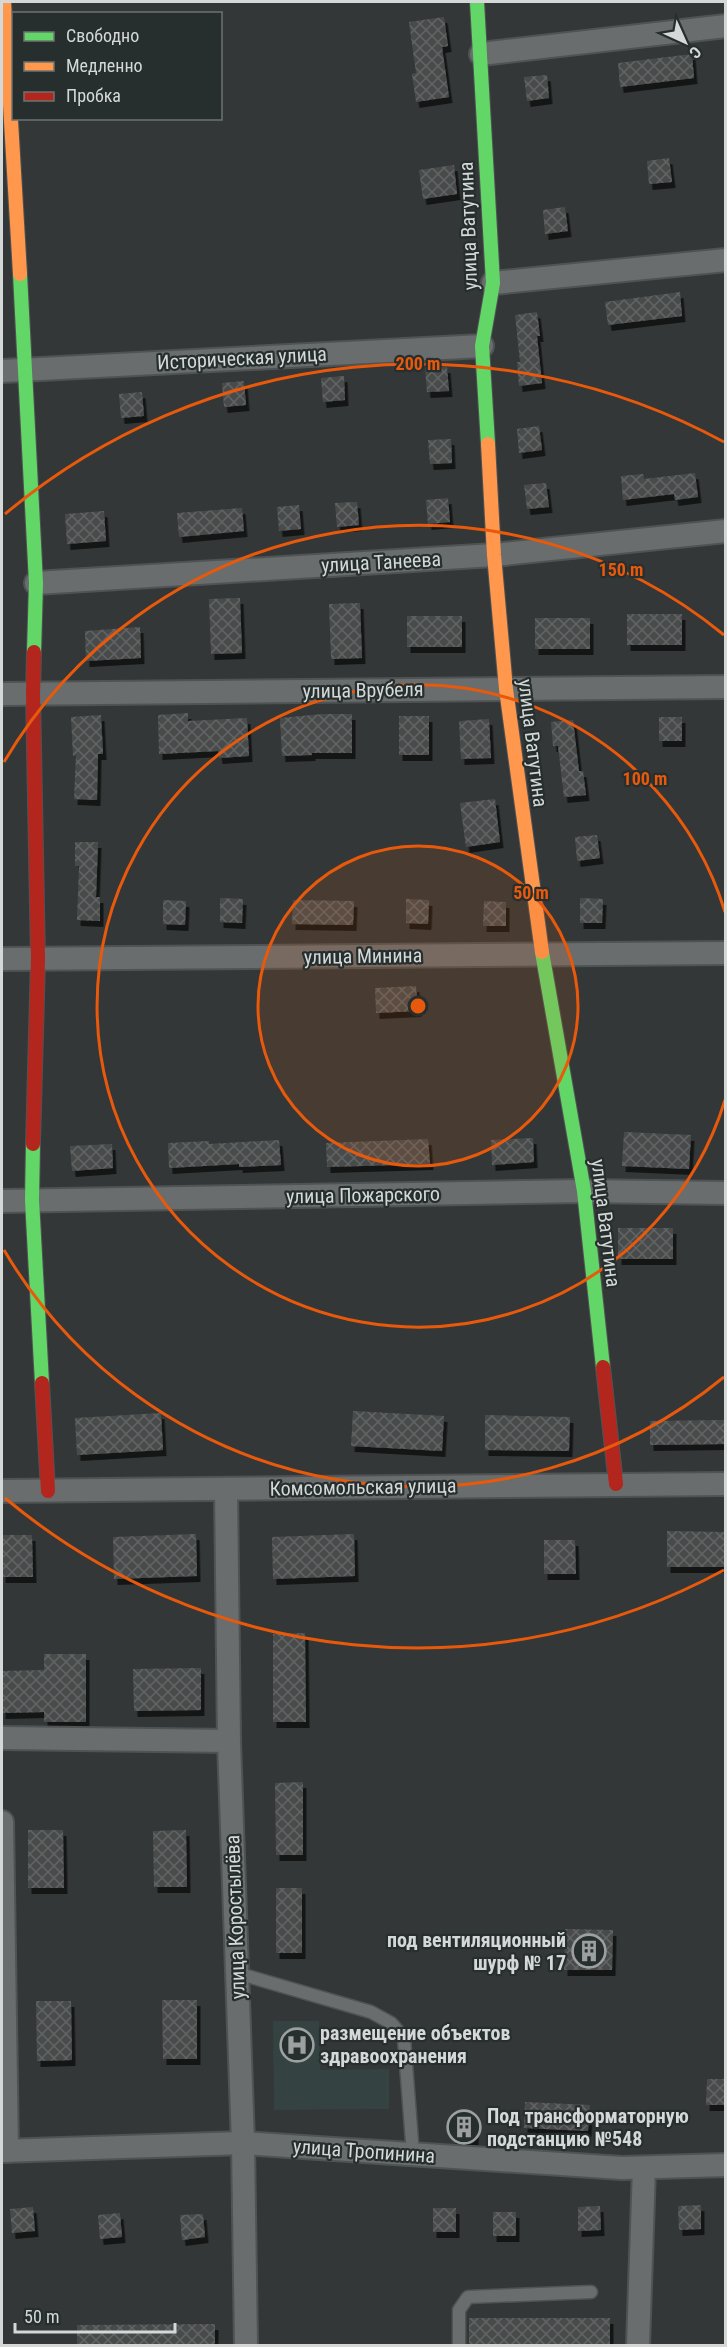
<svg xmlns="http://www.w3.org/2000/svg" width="727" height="2347" font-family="'Roboto Condensed',sans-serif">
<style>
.built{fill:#344341}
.building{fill:url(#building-cross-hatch);filter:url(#shadow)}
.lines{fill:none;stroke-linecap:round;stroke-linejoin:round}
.lane-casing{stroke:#505353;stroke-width:15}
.street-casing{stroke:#505353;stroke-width:26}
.fast-casing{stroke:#505353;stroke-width:16}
.slow-casing{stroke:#505353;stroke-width:16}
.jam-casing{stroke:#505353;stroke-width:16}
.lane{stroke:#696d6d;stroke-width:12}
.street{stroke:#696d6d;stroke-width:22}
.fast{stroke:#63d668;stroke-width:14}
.slow{stroke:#ff974d;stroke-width:14}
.jam{stroke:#b3261e;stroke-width:14}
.ring{fill:none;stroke:#e8590c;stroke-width:3}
.labels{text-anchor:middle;stroke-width:4.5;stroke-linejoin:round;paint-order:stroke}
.street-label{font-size:20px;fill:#d4d9d8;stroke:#272f2e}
.poi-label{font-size:20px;font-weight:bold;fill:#d4d9d8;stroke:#272f2e;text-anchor:start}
.centre{fill:#e8590c;stroke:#272f2e;stroke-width:3}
.ring-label{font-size:18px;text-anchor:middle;font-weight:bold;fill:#e8590c;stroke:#272f2e;stroke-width:4.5;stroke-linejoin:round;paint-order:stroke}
</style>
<defs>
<pattern id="building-cross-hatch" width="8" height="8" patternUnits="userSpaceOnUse" patternTransform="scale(1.5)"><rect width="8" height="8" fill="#494c4c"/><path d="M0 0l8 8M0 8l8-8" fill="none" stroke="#626565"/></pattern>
<filter id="shadow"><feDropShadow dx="3.5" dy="6" stdDeviation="0" flood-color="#0009"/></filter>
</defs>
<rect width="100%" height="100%" fill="#333737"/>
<polygon class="built" points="273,2021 319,2021 320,2070 389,2069 389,2109 274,2110"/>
<g class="building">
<polygon points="444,17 448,46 442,47 449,97 416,102 412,74 416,73 409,22"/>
<polygon points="692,54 694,78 620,87 618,63"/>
<polygon points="547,75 549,98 527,101 524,77"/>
<polygon points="669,158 672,182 649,184 647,161"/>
<polygon points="454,165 457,194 423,199 419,170"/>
<polygon points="565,207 568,231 545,234 543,210"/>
<polygon points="680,292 682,316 608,325 605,302"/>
<polygon points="537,312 540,336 537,336 542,383 519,386 517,362 520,362 515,315"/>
<polygon points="447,367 449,391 427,392 425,368"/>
<polygon points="344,376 345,400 323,402 321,378"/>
<polygon points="244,381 246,405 224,407 222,383"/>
<polygon points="142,392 144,416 121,418 119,394"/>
<polygon points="539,426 542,450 519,453 517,429"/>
<polygon points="451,439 452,463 430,464 428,440"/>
<polygon points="695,473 698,497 675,500 674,494 623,500 621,476 643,474 644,479"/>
<polygon points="546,483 549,507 527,509 524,485"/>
<polygon points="448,498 450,522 428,524 426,500"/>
<polygon points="357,502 359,525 337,527 335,503"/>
<polygon points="299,505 301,529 279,531 277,507"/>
<polygon points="242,508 244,531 179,537 177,513"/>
<polygon points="104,511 106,541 67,544 65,514"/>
<polygon points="240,598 242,653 211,654 209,599"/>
<polygon points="360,603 362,658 331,659 329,604"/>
<rect x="627" y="614" width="55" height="31"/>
<rect x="407" y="616" width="55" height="31"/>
<rect x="535" y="618" width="55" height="31"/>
<polygon points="140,627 141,658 86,661 85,631"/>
<polygon points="188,713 188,721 247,718 249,756 219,758 218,751 159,754 158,715"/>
<polygon points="322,714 352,714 352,753 312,753 312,755 282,756 280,718"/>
<polygon points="101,715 103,754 98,754 97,800 74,799 76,755 73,756 71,717"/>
<rect x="399" y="716" width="30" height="39"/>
<rect x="659" y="717" width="23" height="24"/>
<polygon points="489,719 491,758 461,759 459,721"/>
<polygon points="573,720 579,771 583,771 586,795 564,797 558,746 553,746 551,722"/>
<polygon points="495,799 500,842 466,847 460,803"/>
<polygon points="597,835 600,858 577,861 575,837"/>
<polygon points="75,842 98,842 96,897 100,897 100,921 77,920 79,866 75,866"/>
<polygon points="220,898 243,899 242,923 220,922"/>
<polygon points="580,898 603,899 602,923 580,923"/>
<polygon points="406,899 429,900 428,924 406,923"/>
<polygon points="163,900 186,901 185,925 163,924"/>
<polygon points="293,900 354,901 353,925 292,924"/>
<polygon points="484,901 506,902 506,926 483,926"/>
<polygon points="416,986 418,1011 376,1013 375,988"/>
<polygon points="624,1132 691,1135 689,1169 622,1166"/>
<polygon points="533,1138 534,1162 492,1165 491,1140"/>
<polygon points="428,1139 430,1164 327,1167 326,1143"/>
<polygon points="279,1140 281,1165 239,1167 239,1164 169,1168 168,1143 209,1141 209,1144"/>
<polygon points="112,1144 113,1168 72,1171 70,1146"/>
<rect x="618" y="1228" width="55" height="31"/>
<polygon points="353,1411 444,1416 442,1451 351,1446"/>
<polygon points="161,1413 163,1450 77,1455 75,1418"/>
<polygon points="485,1415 570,1417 569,1451 485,1450"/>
<polygon points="726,1420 726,1444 650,1445 650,1421"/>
<polygon points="667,1531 726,1532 726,1567 667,1567"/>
<polygon points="196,1534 197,1576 114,1579 113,1537"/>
<polygon points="354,1534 355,1576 273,1579 272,1537"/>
<polygon points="2,1535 32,1535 33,1577 2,1577"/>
<polygon points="544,1540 575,1540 576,1574 544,1574"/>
<polygon points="305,1633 306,1722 273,1722 273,1634"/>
<polygon points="44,1654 86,1654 86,1722 44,1722 44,1712 2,1713 2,1671 44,1670"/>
<polygon points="201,1668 201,1710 134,1711 133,1669"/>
<polygon points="303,1782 303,1855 276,1855 275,1783"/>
<polygon points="28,1830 63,1830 64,1888 28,1888"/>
<polygon points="186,1830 187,1887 154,1887 153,1831"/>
<rect x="276" y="1888" width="26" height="65"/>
<polygon points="565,1929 613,1930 612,1970 564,1970"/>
<polygon points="162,2000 197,2000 197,2059 163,2059"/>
<polygon points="36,2001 71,2001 72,2060 37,2061"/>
<polygon points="707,2079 726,2079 726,2105 706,2105"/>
<polygon points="525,2102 590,2105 588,2131 524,2128"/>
<polygon points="453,2115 476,2115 475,2139 452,2139"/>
<polygon points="701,2205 701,2229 679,2230 678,2206"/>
<polygon points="600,2206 601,2230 578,2231 578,2207"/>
<polygon points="33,2207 35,2231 12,2233 10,2209"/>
<rect x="433" y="2208" width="23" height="24"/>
<rect x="493" y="2212" width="23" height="24"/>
<polygon points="120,2213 122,2237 100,2239 98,2215"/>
<polygon points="203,2214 205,2237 182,2240 180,2215"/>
<rect x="469" y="2318" width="141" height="28"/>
<polygon points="215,2324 215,2346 77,2346 77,2325"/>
</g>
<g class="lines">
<defs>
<g id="lane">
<polyline points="237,1973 371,2012 391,2023 404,2038 413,2155"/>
<polyline points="459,2346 459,2310 468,2297 591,2292"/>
</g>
<g id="street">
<polyline points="481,54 726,26"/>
<polyline points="493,283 726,260"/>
<polyline points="2,371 482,346"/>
<polyline points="36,583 494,555 726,531"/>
<polyline points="2,694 726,687"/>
<polyline points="2,959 726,953"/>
<polyline points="2,1201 584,1191 726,1193"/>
<polyline points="226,1489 229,1741 243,2143 246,2346"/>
<polyline points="2,1491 726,1484"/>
<polyline points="2,1738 229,1741"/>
<polyline points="2,1822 7,2151"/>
<polyline points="2,2151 243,2143 622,2168 726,2165"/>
<polyline points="638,2346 644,2168"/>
</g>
<g id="fast">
<polyline points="477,2 493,283 482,346 488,444"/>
<polyline points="20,274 36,583 34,652"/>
<polyline points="542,952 584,1191 603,1367"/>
<polyline points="33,1144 32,1200 42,1383"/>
</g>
<g id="slow">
<polyline points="4,2 20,274"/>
<polyline points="488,444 494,555 506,689 542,952"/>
</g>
<g id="jam">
<polyline points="33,1144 38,959 33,694 34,652"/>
<polyline points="603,1367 616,1484"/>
<polyline points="42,1383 48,1491"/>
</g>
</defs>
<use href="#lane" class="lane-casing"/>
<use href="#street" class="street-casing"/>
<use href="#fast" class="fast-casing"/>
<use href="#slow" class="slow-casing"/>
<use href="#jam" class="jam-casing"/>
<use href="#lane" class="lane"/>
<use href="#street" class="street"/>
<use href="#fast" class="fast"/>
<use href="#slow" class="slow"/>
<use href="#jam" class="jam"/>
</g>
<circle cx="418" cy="1006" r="160" fill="#e8590c" fill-opacity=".12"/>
<g class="ring">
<circle cx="418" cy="1006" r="160"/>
<path d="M725 1100A321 321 0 1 1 725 912"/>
<path d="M724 1377A481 481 0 0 1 4 1250M4 762A481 481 0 0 1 724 635"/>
<path d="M724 1570A642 642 0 0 1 5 1498M5 514A642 642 0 0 1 724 442"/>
</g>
<defs>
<symbol id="building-ring" viewBox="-11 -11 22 22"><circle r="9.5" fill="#272f2e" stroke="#9ca0a0" stroke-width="1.5"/><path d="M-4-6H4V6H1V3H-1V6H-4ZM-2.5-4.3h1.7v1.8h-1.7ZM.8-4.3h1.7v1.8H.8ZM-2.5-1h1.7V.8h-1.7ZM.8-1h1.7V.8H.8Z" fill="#9ca0a0"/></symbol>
<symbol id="hospital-ring" viewBox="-11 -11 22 22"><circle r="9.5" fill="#272f2e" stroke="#9ca0a0" stroke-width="1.5"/><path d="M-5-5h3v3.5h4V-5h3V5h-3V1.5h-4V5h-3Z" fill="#9ca0a0"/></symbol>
</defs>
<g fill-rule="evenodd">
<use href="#building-ring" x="570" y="1932" width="38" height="38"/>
<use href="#hospital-ring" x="278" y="2026" width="38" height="38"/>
<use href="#building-ring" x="445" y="2108" width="38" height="38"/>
</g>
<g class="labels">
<g class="street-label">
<text transform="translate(468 226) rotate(-92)" y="7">улица Ватутина</text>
<text transform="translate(242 358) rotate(-3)" y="7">Историческая улица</text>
<text transform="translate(381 562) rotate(-3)" y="7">улица Танеева</text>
<text transform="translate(363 690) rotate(-1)" y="7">улица Врубеля</text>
<text transform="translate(533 743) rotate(83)" y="7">улица Ватутина</text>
<text transform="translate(363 956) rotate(-1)" y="7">улица Минина</text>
<text transform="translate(363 1195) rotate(-1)" y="7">улица Пожарского</text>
<text transform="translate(606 1223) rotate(83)" y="7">улица Ватутина</text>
<text transform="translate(363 1487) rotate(-1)" y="7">Комсомольская улица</text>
<text transform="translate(235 1917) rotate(-92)" y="7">улица Коростылёва</text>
<text transform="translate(364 2151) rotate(4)" y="7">улица Тропинина</text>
</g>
<g class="poi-label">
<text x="566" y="1947" text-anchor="end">под вентиляционный<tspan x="566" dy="23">шурф № 17</tspan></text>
<text x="320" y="2040">размещение объектов<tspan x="320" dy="23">здравоохранения</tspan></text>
<text x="487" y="2123">Под трансформаторную<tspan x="487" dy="23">подстанцию №548</tspan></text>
</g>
</g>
<circle cx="418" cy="1006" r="9" class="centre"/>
<g class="ring-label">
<text x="418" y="370">200 m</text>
<text x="621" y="576">150 m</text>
<text x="645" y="785">100 m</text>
<text x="531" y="899">50 m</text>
</g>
<rect width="727" height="2347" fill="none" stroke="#d4d9d8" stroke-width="6"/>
<rect x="12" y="12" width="210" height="108" fill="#272f2e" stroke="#6c7372" stroke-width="1.5"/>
<rect x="24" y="32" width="30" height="9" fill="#63d668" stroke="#6c7372" stroke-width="1.5"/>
<text x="66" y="42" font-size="18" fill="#d4d9d8">Свободно</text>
<rect x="24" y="62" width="30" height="9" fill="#ff974d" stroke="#6c7372" stroke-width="1.5"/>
<text x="66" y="72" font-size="18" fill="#d4d9d8">Медленно</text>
<rect x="24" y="92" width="30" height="9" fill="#b3261e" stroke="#6c7372" stroke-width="1.5"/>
<text x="66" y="102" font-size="18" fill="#d4d9d8">Пробка</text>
<g transform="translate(685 42) rotate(135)" stroke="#272f2e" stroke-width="4.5" paint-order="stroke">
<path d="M0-4.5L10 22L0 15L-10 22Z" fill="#d4d9d8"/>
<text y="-9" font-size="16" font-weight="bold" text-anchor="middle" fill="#d4d9d8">С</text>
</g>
<path d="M15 2323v9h160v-9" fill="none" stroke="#d4d9d8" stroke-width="3"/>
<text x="24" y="2323" font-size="18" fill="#d4d9d8" stroke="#272f2e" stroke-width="4.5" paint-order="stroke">50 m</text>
</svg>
